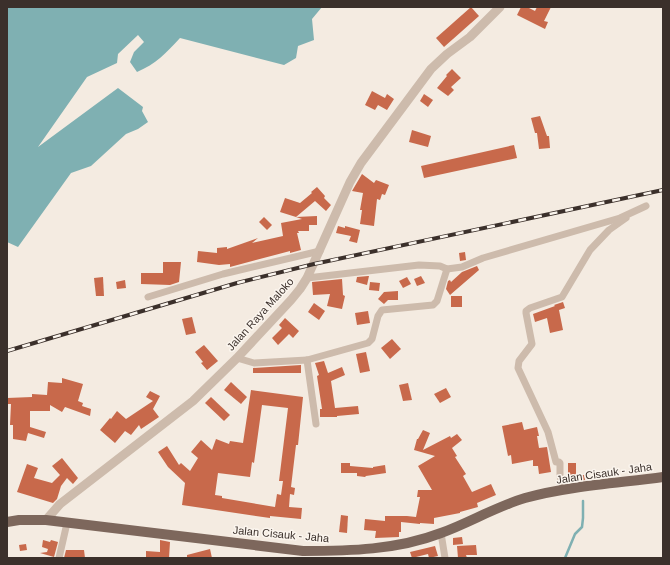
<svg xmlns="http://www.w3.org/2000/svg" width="670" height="565" font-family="Helvetica,sans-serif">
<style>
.water{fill:#7fb0b2}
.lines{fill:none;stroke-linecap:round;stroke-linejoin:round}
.stream{stroke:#7fb0b2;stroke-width:2.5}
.building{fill:#c8694b;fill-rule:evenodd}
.minor{stroke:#cdbbac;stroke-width:7}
.tertiary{stroke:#cdbbac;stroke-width:9}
.primary{stroke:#7d675c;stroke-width:10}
.rail-casing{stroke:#3b302b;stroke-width:4}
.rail{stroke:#fbf5ee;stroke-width:2.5;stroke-dasharray:8;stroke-linecap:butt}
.labels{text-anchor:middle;stroke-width:3;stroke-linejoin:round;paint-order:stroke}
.street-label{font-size:11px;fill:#3b302b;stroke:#fbf5ee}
</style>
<rect width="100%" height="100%" fill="#f4ebe1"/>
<path class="water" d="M7,7H322L312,19L314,40L298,46L296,58L284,65L180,38C166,53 156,64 137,72L130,62L134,52L144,42L138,35L118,54L117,63L87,77L38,147L118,88L143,107L142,111L148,122L138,129L126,134L91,166L71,173L18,247L7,242Z"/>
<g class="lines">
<polyline class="stream" points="565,558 575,534 582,527 583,518 583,501"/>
</g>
<g class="building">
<polygon points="471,7 479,16 444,47 436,38"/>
<polygon points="521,7 527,7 535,11 537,7 551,7 544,21 548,22 545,29 517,15"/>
<polygon points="452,69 461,78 451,87 454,90 448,96 437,88 447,76 446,75"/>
<polygon points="372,91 385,98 387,94 394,99 387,110 378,105 375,110 365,105"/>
<polygon points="424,94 433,100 428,107 420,101"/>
<polygon points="540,116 547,136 549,136 550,148 539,149 537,133 535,133 531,118"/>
<polygon points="412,130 431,136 428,147 409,142"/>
<polygon points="514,145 517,158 424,178 421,166"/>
<polygon points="362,174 374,183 376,180 389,185 385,195 382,194 380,200 377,199 374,226 360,224 362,210 360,210 363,193 352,191"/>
<polygon points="317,187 325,196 324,198 331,205 326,211 315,201 296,217 280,212 285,198 300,203 312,193 311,192"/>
<polygon points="317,216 317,225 309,225 309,231 298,231 299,233 297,233 301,250 290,253 290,251 230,267 230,264 219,265 197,262 198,251 217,253 217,248 227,247 227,249 258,238 252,243 283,236 281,223 302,219 296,217"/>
<polygon points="264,217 272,225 267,230 259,222"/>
<polygon points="338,226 345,228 345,226 360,230 357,243 349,241 351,236 336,233"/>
<polygon points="465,252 466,260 460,261 459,253"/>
<polygon points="163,262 181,262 179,282 170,285 141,284 141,273 163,273"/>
<polygon points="477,266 479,270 450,295 446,289 448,281 450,280 451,282 462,272"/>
<polygon points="368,276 369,276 367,285 356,282 357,277"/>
<polygon points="421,276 425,283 417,286 414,279"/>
<polygon points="103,277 104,296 96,296 94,278"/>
<polygon points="407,277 411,284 403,288 399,281"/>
<polygon points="342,279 343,295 345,296 342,309 327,306 330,294 313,295 312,282"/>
<polygon points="125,280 126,288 117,289 116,282"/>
<polygon points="370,282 380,283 379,291 369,290"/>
<polygon points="398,291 398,300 388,300 384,304 378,299 384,292"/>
<rect x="451" y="296" width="11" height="11"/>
<polygon points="563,302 565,308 559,310 563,330 550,333 547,318 535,322 533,314 555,306 554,305"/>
<polygon points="314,303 325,311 319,320 308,312"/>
<polygon points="368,311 370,323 357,325 355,313"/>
<polygon points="192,317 196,333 186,335 182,319"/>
<polygon points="285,318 299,331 293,338 289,334 278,345 272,338 282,328 279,325"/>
<polygon points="392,339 401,349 390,359 381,348"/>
<polygon points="204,345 218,361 207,370 201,363 203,362 195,352"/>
<polygon points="366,352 370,371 360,373 356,354"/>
<polygon points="324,361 328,373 342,367 345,375 331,381 335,408 358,406 359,414 337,416 337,417 320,417 320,409 322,409 317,376 319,375 315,363"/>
<polygon points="301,365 301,373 253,373 253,368"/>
<polygon points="62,378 83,384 78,401 83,403 82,406 91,409 90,416 65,407 62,412 50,405 50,411 30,411 30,427 46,432 44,438 28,433 26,441 13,439 13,425 10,425 11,404 7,404 7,398 32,397 32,394 47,395 48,382 62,383"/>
<polygon points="231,382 247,397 241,404 224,390"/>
<polygon points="408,383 412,400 403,401 399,385"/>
<polygon points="446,388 451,397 440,403 434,394"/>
<path d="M251,390L303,397L298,445H296L291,487L295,488L294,495L290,494L289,507L302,508L301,519L270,516V518L182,505L185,483L168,467L158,452L167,446L179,465L181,463L190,471L198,458L191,452L201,440L212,450L216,439L229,444L230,441L243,443ZM262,405L288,408L279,481H283L281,495L277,494L275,507L222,498V496L215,495L218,473L250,477L252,462L254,463Z"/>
<polygon points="150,391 160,396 153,409 159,417 141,429 139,425 131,435 125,431 115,443 100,430 110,418 111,419 117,411 126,419 153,401 146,397"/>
<polygon points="211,397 230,415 224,421 205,403"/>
<polygon points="522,422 524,430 537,427 539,436 537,436 539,448 547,447 551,472 539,474 538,466 533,466 533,460 512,464 511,455 508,456 502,426"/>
<polygon points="423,430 430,433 423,450 450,436 451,438 457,434 462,440 452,448 457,456 455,457 466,474 463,476 472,492 491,484 496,495 477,503 478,507 460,512 460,513 434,518 434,524 420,523 420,524 401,522 401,532 399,532 399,537 375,538 376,531 364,530 365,519 385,521 385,516 407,516 416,517 420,497 417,497 418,490 432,490 418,466 435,456 414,450 417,439 418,439"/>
<polygon points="62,458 78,478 73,484 67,478 61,486 57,499 53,503 17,492 27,464 38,468 34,478 52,483 60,475 52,466"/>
<polygon points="341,463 350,463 350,466 373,468 373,467 385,465 386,473 366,476 365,477 357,476 357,473 341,473"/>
<polygon points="568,463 576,463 576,476 584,475 585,480 567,483 565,477 568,477"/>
<polygon points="341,515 348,516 347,533 339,532"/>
<polygon points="462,537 463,544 453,545 453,538"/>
<polygon points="43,540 50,542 51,540 58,542 54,557 40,553 47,552 48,549 42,547"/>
<polygon points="160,540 170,542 169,558 146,558 146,551 160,552"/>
<polygon points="26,544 27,550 20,551 19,545"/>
<polygon points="476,545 477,555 466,555 467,558 458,558 457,546"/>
<polygon points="435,546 438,556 429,558 428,554 412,558 410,552"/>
<polygon points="210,549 212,558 187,558 187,555"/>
<polygon points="66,550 84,550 85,558 64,558"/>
</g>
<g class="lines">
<g class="minor">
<polyline points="307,278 419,265 440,266 447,269 462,267 483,258 620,218 646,206"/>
<polyline points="148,297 223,274 320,251"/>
<polyline points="237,358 254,363 307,360 368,343 372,339 378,316 382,310 433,305 437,301 447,269"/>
<polyline points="307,360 316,424"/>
<polyline points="564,490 560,476 560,463 559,462 556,462 548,432 518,368 519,361 532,344 526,313 526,311 530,308 562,297 590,250 609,230 626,218"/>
<polyline points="441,533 445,558"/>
<polyline points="59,558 67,523"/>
</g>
<polyline class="tertiary" points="46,520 60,504 193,401 237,358 291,300 300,289 307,278 350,182 361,163 431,69 447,54 470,37 500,7"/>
<path class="primary" d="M7,522L19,520H46L303,551C349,551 397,550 441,533C469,523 495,507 525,498C568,486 619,483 663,477"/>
<defs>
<polyline id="rail" points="7,351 237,283 314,264 663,190"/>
</defs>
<use href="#rail" class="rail-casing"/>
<use href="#rail" class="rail"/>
</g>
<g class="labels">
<g class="street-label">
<text transform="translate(260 314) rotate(-48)" y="4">Jalan Raya Maloko</text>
<text transform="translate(604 473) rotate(-8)" y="4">Jalan Cisauk - Jaha</text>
<text transform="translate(281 534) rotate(5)" y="4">Jalan Cisauk - Jaha</text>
</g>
</g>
<rect width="670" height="565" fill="none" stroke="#3b302b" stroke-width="16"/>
</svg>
